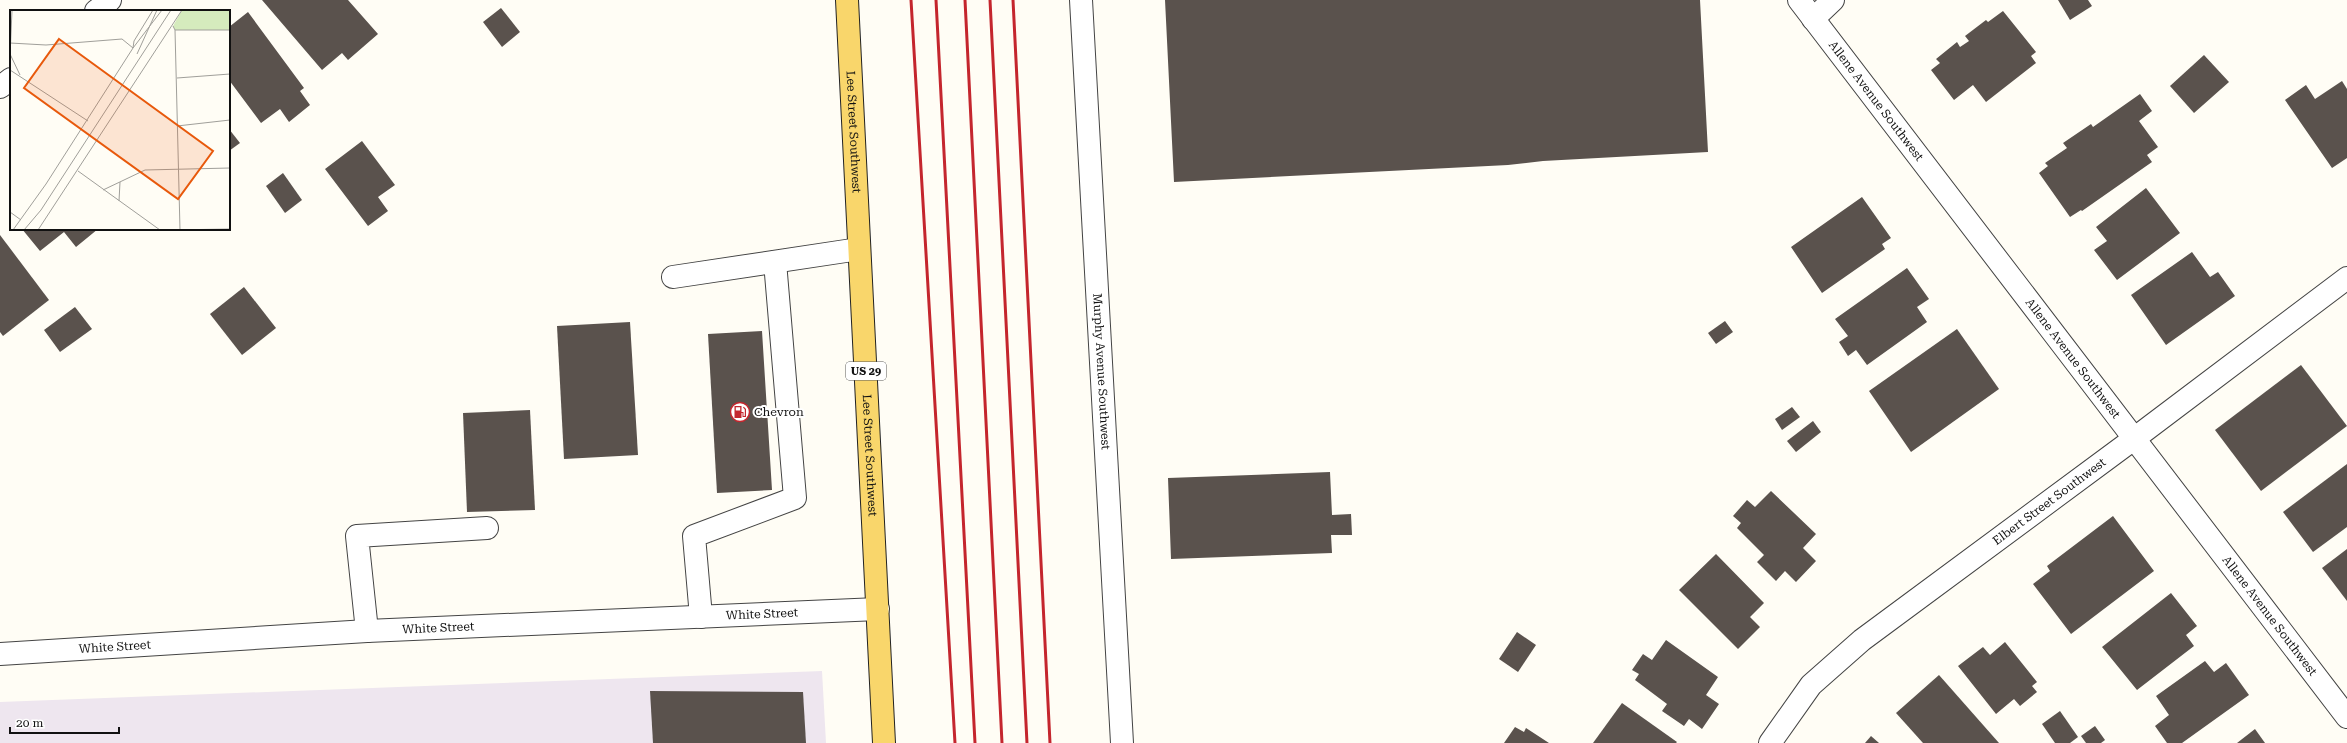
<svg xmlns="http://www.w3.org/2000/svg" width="2347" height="743" font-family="'Roboto Serif',serif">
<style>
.industrial{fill:#eee6ef}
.building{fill:#5a524d}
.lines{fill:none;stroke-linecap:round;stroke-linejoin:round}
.minor-casing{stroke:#444;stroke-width:24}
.major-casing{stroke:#222;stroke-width:24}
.minor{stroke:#fff;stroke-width:22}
.major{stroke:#f9d66b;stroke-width:22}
.rail{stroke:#c4262e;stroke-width:3}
.labels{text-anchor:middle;stroke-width:4;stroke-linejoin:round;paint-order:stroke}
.shield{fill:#fff;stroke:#585858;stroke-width:1}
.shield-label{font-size:11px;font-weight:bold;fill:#111}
.street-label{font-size:12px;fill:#111;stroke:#fff}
.poi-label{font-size:12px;fill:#111;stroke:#fff;text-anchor:start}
.inset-road{fill:none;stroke:#a09f9a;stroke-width:1}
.view{fill:#e8590c;fill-opacity:0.15;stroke:#e8590c;stroke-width:2}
.inset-edge{fill:none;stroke:#111;stroke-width:2}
</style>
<rect width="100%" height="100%" fill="#fffdf5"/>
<polygon class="industrial" points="822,671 826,743 0,743 0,702"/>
<g class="building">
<polygon points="262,0 348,0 378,34 348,60 342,53 322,70"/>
<polygon points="1165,0 1700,0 1708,152 1543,161 1508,165 1174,182"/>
<polygon points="2058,0 2088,0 2092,6 2070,20"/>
<polygon points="501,8 520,32 502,47 483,22"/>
<polygon points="2003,11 2036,52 2031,56 2036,63 1986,102 1973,85 1954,100 1931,70 1940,63 1936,59 1957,42 1960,47 1969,41 1965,36 1986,20 1988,22"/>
<polygon points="248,12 304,88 300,91 310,105 289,122 280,109 261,123 229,80 229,42 231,41 229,27"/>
<polygon points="2204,55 2229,82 2194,113 2170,86"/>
<polygon points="2342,81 2347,89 2347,158 2332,168 2285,100 2306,85 2315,99"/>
<polygon points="2140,94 2152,111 2139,121 2158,147 2147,155 2152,162 2082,211 2081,210 2070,217 2039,173 2048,166 2045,163 2067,148 2063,143 2091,124 2093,127"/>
<polygon points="229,129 240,143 229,151"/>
<polygon points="362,141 395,185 378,197 388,211 368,226 325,169"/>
<polygon points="283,173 302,200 285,213 266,186"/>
<polygon points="2146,188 2180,233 2117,280 2094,250 2107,241 2096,227"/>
<polygon points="1862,197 1891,238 1882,244 1885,249 1822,293 1791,247"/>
<polygon points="22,229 98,229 76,247 64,232 40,251"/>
<polygon points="0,235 49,300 3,336 0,332"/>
<polygon points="2192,252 2210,277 2218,272 2235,296 2166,345 2131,295"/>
<polygon points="1907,268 1929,299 1917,307 1927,322 1867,365 1856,350 1848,356 1839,342 1848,336 1835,319"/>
<polygon points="244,287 276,328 242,355 210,314"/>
<polygon points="75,307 92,329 60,352 44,330"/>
<polygon points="1725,321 1733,332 1716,344 1708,333"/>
<polygon points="630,322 638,455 564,459 557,326"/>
<polygon points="1957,329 1999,389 1911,452 1869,391"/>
<polygon points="762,331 772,490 717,493 708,334"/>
<polygon points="2301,365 2347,426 2261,491 2215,430"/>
<polygon points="1792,407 1800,417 1782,430 1775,419"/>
<polygon points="530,410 535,510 467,512 463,413"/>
<polygon points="1813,421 1821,432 1796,452 1787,441"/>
<polygon points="2347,464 2347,527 2313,552 2283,512"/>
<polygon points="1330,472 1332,515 1351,514 1352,535 1331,535 1332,553 1171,559 1168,478"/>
<polygon points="1771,491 1816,534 1803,548 1816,561 1796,582 1785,571 1776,581 1757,562 1764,555 1737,528 1741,523 1733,516 1747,500 1755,507"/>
<polygon points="2113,516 2154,571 2071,634 2033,584 2050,571 2047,566"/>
<polygon points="2347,549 2347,601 2322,568"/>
<polygon points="1716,554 1764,603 1750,617 1760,627 1738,649 1679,590"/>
<polygon points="2171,593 2197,626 2186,635 2194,646 2137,690 2102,647"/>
<polygon points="1517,632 1536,645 1518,672 1499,659"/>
<polygon points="1666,640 1718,677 1706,695 1719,704 1702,729 1689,719 1684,726 1662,711 1667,704 1635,680 1639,674 1632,670 1643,654 1652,660"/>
<polygon points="2005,642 2037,682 2032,686 2037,692 2020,706 2014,699 1996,714 1958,666 1983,647 1990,655"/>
<polygon points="2205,661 2214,672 2226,663 2249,695 2182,743 2167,743 2155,726 2169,715 2156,696"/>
<polygon points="1939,675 1999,743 1923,743 1896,713"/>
<polygon points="650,691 803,692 806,743 653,743"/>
<polygon points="1622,703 1677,742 1676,743 1593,743"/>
<polygon points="2060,711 2078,737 2070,743 2055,743 2042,724"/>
<polygon points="2095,726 2105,740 2101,743 2086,743 2081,736"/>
<polygon points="1515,727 1524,732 1526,728 1549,743 1504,743"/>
<polygon points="2255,729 2265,743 2237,743"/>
<polygon points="1871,736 1879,743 1865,743"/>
</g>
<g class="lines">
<defs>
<g id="minor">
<path id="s1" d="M1081,0L1122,743"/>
<path id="s2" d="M1799,0L2347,717"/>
<polyline points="96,11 110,0"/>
<polyline points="1813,19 1833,0"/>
<polyline points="0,87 11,79"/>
<polyline points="673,277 859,249"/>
<polyline points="701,617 694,536 795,498 775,262"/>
<polyline points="367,631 357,536 487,528"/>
<path id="s3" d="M0,654L367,631L878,609"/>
<path id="s4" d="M1770,743L1811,685L1862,640L2135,438L2347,278"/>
</g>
<g id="major">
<path id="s5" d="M847,0L884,743"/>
</g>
</defs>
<use href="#minor" class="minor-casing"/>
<use href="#major" class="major-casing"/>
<use href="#minor" class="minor"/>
<use href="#major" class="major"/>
<g class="rail">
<polyline points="911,0 955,743"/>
<polyline points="936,0 975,743"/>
<polyline points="965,0 1002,743"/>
<polyline points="990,0 1027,743"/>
<polyline points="1013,0 1050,743"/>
</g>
</g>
<defs>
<symbol id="fuel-ring" viewBox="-11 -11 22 22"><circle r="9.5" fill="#fff" stroke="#c4262e" stroke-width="1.5"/><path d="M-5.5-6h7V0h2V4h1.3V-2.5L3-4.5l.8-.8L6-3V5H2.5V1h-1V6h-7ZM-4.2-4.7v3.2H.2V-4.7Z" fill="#c4262e"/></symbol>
</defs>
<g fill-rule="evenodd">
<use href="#fuel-ring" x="729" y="401" width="22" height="22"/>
</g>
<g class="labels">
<rect class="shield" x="846" y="362" width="40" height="18" rx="3"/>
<g class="shield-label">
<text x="866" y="375">US 29</text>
</g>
<g class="street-label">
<text dy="4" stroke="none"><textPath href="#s2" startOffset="127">Allene Avenue Southwest</textPath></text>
<text dy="4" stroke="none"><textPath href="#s5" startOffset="132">Lee Street Southwest</textPath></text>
<text dy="4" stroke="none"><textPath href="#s2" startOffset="451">Allene Avenue Southwest</textPath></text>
<text dy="4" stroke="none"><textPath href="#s1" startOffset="372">Murphy Avenue Southwest</textPath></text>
<text dy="4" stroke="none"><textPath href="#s5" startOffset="456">Lee Street Southwest</textPath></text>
<text dy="4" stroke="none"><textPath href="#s4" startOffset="372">Elbert Street Southwest</textPath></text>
<text dy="4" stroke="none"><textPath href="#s3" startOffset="763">White Street</textPath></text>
<text dy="4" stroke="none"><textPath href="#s2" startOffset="775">Allene Avenue Southwest</textPath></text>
<text dy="4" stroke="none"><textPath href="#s3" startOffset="439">White Street</textPath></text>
<text dy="4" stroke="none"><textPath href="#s3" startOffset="115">White Street</textPath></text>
</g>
<g class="poi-label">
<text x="754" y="416">Chevron</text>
</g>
</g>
<g transform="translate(10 10)">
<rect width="220" height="220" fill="#fffdf5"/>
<path d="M172,0H220V20H165L163,16Z" fill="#d5ebbd"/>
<path class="inset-road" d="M163,16L165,20L170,220M165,20H220M0,33L36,35L112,29L123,38M123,38L124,31L143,0M0,44L10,65M127,44L147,0M0,47L2,0M0,60L78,111M167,68L220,64M167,116L220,110M68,161L150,220M93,180L135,160L220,158M109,191L110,172M0,202L11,210M3,220L36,174L123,38L152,0M14,220L31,200L161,0M28,220L172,0M159,220L220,219"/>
<path class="view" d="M49,29L203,141L168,189L14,78Z"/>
<rect width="220" height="220" class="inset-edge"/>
</g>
<path d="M10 727v6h109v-6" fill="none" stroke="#111111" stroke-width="2"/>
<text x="16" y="727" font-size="12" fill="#111111" stroke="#ffffff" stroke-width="3" paint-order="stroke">20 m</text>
</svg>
